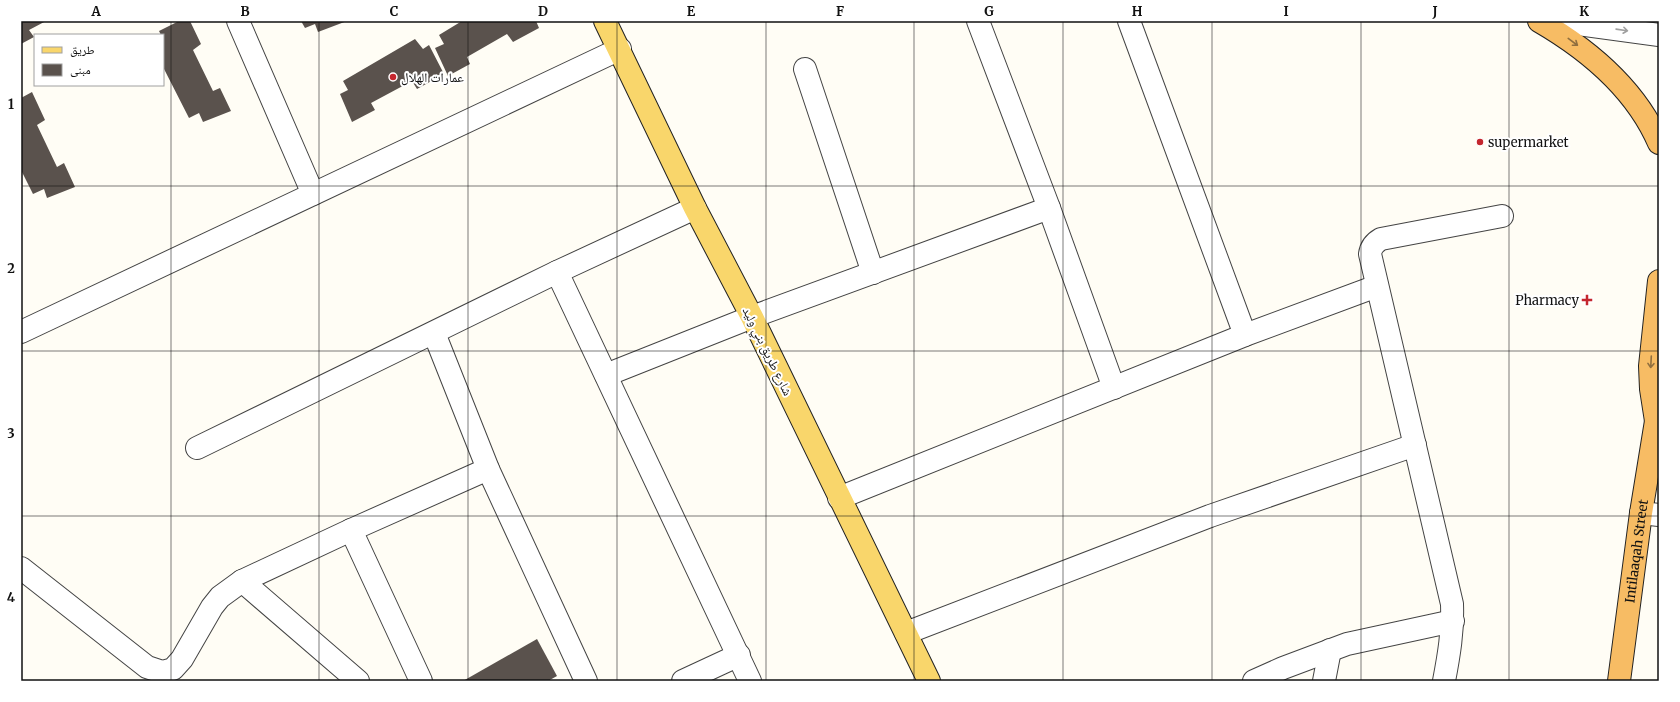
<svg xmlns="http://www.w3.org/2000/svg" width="1680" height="702" font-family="Merriweather,'Noto Naskh Arabic',serif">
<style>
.building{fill:#5a524d}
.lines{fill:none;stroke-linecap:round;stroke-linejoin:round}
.minor-casing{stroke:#444;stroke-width:24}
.tertiary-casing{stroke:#444;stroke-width:24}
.primary-casing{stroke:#222;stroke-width:24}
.trunk-casing{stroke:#222;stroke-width:24}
.minor{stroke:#fff;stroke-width:22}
.tertiary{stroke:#fff;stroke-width:22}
.primary{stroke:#f9d66b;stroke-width:22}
.trunk{stroke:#f7bc64;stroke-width:22}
.oneway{stroke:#a0a0a0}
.oneway2{stroke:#906f3f}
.grid{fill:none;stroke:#111;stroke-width:1;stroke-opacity:0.55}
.poi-dot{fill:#c4262e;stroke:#fff;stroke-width:1.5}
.labels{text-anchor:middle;stroke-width:4;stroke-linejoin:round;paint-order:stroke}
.poi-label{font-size:13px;fill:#111;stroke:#fff;text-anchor:start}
.street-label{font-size:13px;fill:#111;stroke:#fff}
.neatline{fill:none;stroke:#111;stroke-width:1.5}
.grid-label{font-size:13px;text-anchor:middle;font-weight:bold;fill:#111}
</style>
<rect width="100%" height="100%" fill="#fffdf5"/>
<g class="building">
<polygon points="21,21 46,21 29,30 34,37 21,44"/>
<polygon points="179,21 190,21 201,44 193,50 213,91 220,88 231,111 203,122 199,113 189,118 163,67 163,35 161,35 159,31"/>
<polygon points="301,21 347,21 318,32 315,24 305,28"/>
<polygon points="462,21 536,21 539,28 513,42 507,34 467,57 470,64 448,76 435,48 444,44 439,35"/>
<polygon points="415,39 423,49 429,45 444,74 417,89 412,81 371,103 375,110 352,122 340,94 348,90 343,81"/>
<polygon points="32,92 45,120 37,125 57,167 64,163 75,187 47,198 44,189 33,194 21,170 21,98"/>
<polygon points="537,639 557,676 548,681 463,681"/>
</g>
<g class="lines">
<defs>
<g id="minor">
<polyline points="238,21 313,194"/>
<polyline points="978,21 1049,208 1114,388"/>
<polyline points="1129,21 1245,335"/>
<polyline points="805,69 873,273"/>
<polyline points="557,272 750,681"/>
<polyline points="21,332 620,49"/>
<polyline points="434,333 488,469 586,681"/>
<polyline points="606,375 752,317 1049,208"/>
<polyline points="197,448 557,272 695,208"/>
<polyline points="839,498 1245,335 1377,286"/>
<polyline points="1641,513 1659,515"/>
<polyline points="351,530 421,681"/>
<polyline points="21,568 147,667 162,672 173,669 182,659 212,607 220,597 242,581 351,530 488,469"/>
<polyline points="242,581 358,681"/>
<polyline points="906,633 1210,516 1415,445"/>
<polyline points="683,681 739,655"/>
<polyline points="1254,681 1283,668 1347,644 1453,621"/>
<polyline points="1324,681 1330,650"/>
<path d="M1444,681C1449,655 1453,631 1452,604L1370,254C1371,247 1374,243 1381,239L1502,216"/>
</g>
<polyline id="tertiary" points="1556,21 1659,35"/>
<polyline id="primary" points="605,21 695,208 752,317 929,681"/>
<g id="trunk">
<path d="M1539,21C1589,50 1636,90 1659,143"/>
<polyline points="1656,421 1651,389 1650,366 1659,281"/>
<path id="s1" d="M1619,681L1641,513L1656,421L1659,414"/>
</g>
</defs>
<use href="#minor" class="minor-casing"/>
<use href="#tertiary" class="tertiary-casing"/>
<use href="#primary" class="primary-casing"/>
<use href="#trunk" class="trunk-casing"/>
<use href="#minor" class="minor"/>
<use href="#tertiary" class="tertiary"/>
<use href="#primary" class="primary"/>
<use href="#trunk" class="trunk"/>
</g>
<defs><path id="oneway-shaft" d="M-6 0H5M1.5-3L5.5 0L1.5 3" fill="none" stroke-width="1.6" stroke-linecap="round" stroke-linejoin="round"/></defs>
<use class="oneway" href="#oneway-shaft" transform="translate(1622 30) rotate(8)"/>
<g class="oneway2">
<use href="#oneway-shaft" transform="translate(1573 42) rotate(37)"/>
<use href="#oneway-shaft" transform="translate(1651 362) rotate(93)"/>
</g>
<path class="grid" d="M171,21V681M319,21V681M468,21V681M617,21V681M766,21V681M914,21V681M1063,21V681M1212,21V681M1361,21V681M1509,21V681M21,186H1659M21,351H1659M21,516H1659"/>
<g class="poi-dot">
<circle cx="393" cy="77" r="4"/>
<circle cx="1480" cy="142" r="4"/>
<path d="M1585 294h4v4h4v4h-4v4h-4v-4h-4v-4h4z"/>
</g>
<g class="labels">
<g class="poi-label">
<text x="401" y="82">عمارات الهلال</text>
<text x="1488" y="147">supermarket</text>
<text x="1579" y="305" text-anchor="end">Pharmacy</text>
</g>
<g class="street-label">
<text transform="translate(768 351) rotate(64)" y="5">شارع طريق بني وليد</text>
<text dy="5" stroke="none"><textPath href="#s1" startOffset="131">Intilaaqah Street</textPath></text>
</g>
</g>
<rect width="1680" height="702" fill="none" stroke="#ffffff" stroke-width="44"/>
<rect x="34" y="34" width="130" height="52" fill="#ffffff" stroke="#a0a0a0"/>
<rect x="42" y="47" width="20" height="6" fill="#f9d66b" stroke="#a0a0a0"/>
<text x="70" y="54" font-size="12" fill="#111111">طريق</text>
<rect x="42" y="64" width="20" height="12" fill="#5a524d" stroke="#a0a0a0"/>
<text x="70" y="74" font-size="12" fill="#111111">مبنى</text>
<rect x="22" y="22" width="1636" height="658" class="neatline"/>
<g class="grid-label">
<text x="96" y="16">A</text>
<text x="245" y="16">B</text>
<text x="394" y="16">C</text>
<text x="543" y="16">D</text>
<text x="691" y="16">E</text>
<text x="840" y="16">F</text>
<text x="989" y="16">G</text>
<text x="1137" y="16">H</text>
<text x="1286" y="16">I</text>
<text x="1435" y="16">J</text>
<text x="1584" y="16">K</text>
<text x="11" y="109">1</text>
<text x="11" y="273">2</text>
<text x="11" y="438">3</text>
<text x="11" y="602">4</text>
</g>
</svg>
